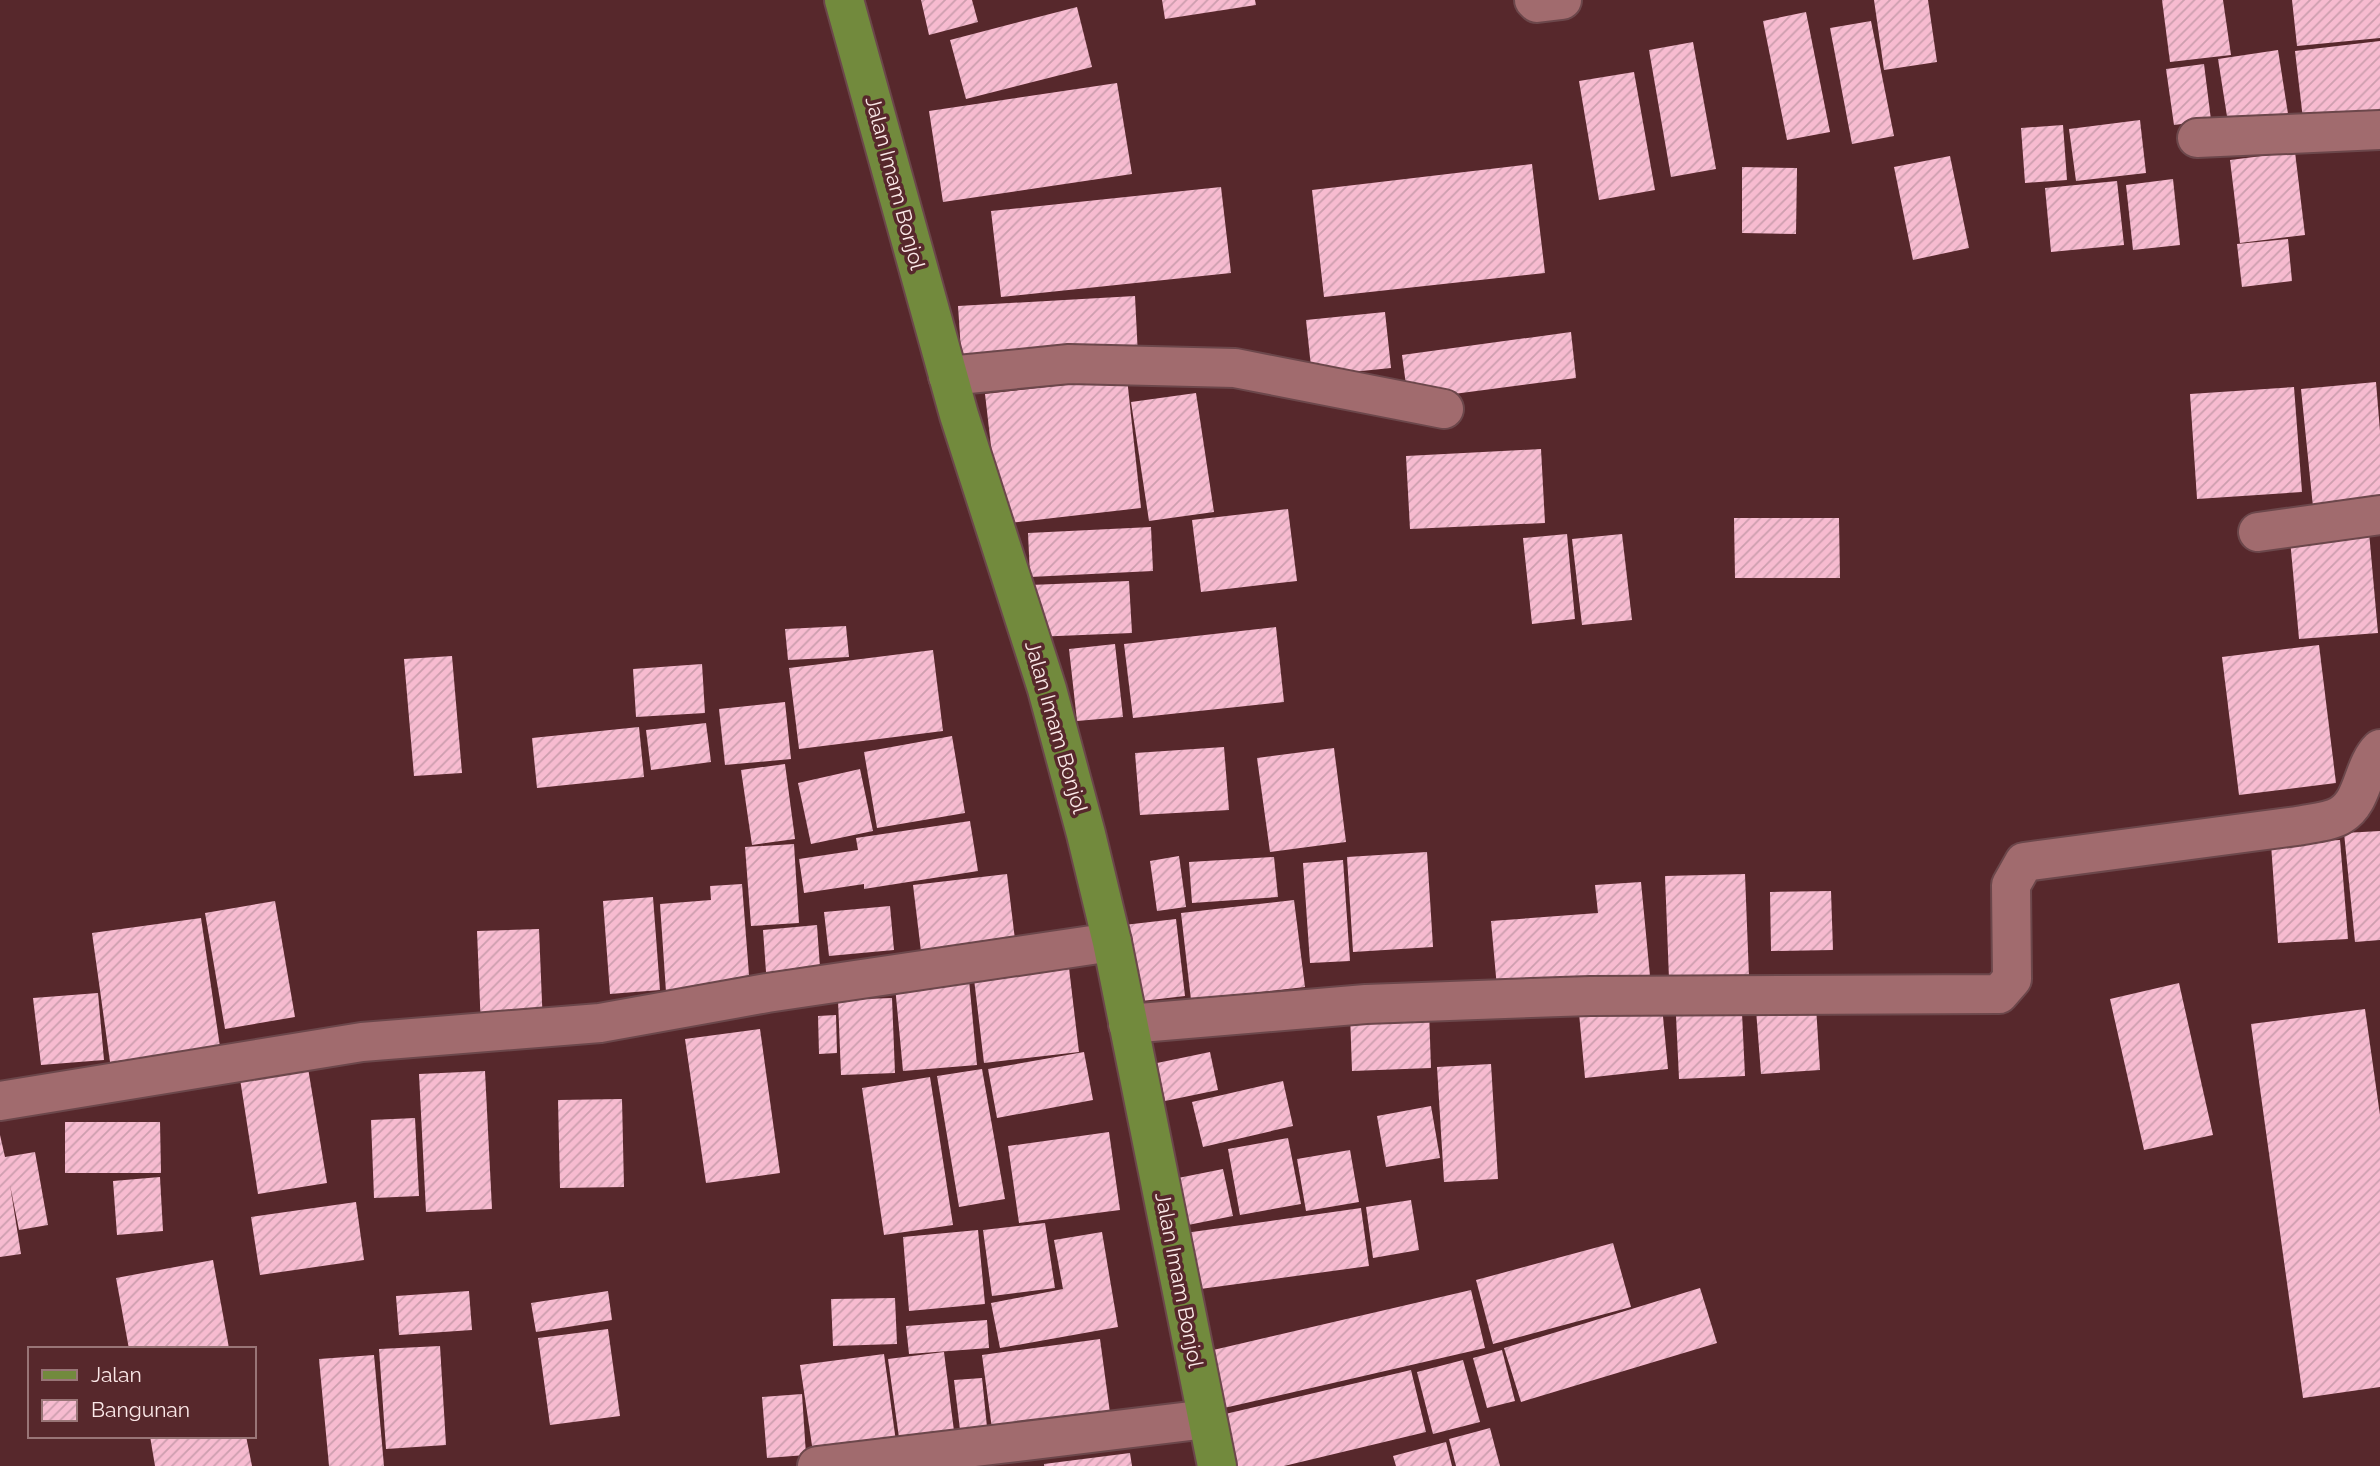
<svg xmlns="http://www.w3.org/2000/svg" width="2380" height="1466" font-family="Raleway,sans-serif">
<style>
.building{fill:url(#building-hatch)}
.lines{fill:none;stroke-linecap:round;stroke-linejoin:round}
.minor-casing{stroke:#6c474b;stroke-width:42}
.major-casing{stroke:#6c474b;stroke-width:42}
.minor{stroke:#a16b6e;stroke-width:38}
.major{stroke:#728a3d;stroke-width:38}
.labels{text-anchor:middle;stroke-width:7;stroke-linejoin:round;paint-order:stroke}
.street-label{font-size:21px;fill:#fbe8e8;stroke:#57282c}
</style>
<defs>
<pattern id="building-hatch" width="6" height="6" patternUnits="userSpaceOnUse" patternTransform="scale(1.75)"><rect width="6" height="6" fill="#f7bbd0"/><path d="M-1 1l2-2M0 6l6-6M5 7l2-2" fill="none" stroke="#cc9eae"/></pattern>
</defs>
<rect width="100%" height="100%" fill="#57282c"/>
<g class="building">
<polygon points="921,0 972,0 978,22 929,35"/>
<polygon points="1162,0 1255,0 1256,5 1165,19"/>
<polygon points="1874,0 1928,0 1937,62 1884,70"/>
<polygon points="2162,0 2223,0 2231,55 2170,62"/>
<polygon points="2292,0 2380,0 2380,38 2297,46"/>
<polygon points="1077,7 1092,67 966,99 950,40"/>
<polygon points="1806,12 1830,132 1787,140 1763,21"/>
<polygon points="1871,21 1894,136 1852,144 1830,28"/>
<polygon points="2380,41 2380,111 2303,119 2295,51"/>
<polygon points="1693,42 1716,169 1671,177 1649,50"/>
<polygon points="2278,50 2289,120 2229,129 2218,59"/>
<polygon points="2204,64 2211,120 2174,125 2166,69"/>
<polygon points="1634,72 1655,190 1599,200 1579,81"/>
<polygon points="1117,83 1132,174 943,202 929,111"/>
<polygon points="2140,120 2146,173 2076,181 2069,129"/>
<polygon points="2063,125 2067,180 2025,183 2021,128"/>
<polygon points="2295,152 2305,235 2240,243 2230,160"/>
<polygon points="1950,156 1969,248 1913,260 1894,167"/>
<polygon points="1532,164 1545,273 1324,297 1312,190"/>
<polygon points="1742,167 1797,168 1796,234 1742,233"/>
<polygon points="2173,179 2180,245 2133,250 2126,185"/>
<polygon points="2117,181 2124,245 2051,252 2045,188"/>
<polygon points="1221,187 1231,273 1001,297 991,211"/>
<polygon points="2288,239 2292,281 2242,287 2237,244"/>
<polygon points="1135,296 1138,356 962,366 958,306"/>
<polygon points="1385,312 1391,368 1312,376 1306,320"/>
<polygon points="1571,332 1576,378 1408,400 1402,355"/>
<polygon points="1127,378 1141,508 1000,524 985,394"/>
<polygon points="2376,382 2380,431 2380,501 2313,507 2301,389"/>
<polygon points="2294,387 2302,492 2197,499 2190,394"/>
<polygon points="1196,393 1214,512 1149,521 1131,402"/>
<polygon points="1541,449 1545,523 1410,529 1406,456"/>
<polygon points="1288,509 1297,581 1201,592 1192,520"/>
<polygon points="1734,518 1839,518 1840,578 1735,578"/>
<polygon points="1151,527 1153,571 1030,577 1028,533"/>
<polygon points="2369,532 2378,633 2299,639 2290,539"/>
<polygon points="1567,534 1575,619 1532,624 1523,538"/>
<polygon points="1622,534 1632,620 1582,625 1572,539"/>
<polygon points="1129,581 1132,633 1033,637 1030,585"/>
<polygon points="846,626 849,657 788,660 785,629"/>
<polygon points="1276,627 1284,702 1133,718 1124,644"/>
<polygon points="1115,644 1123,717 1077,721 1069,649"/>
<polygon points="2319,645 2336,783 2239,795 2222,657"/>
<polygon points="933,650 943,731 799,749 789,668"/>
<polygon points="452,656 462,773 414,776 404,659"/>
<polygon points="702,664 705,713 636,717 633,669"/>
<polygon points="785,702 791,759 725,765 719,709"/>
<polygon points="706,723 711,762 651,770 646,730"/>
<polygon points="639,727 644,777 537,788 532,738"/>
<polygon points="952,736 965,813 877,828 864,752"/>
<polygon points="1224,747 1229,810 1140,815 1135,753"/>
<polygon points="1334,748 1346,842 1270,852 1257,758"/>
<polygon points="785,764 795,839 752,845 741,770"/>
<polygon points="860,769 873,831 811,844 798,783"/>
<polygon points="970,821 978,871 864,889 864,884 804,893 799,859 858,850 856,838"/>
<polygon points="2380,831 2380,940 2355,942 2344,833"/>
<polygon points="2340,840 2348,939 2278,943 2271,844"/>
<polygon points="794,844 799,923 751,926 745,847"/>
<polygon points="1427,852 1433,947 1353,952 1347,857"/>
<polygon points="1179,856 1186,907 1157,911 1150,861"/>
<polygon points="1274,857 1278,897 1192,903 1189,862"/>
<polygon points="1343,860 1350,961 1310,963 1303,863"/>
<polygon points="1007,874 1017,956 923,968 913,885"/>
<polygon points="1745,874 1749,977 1669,979 1665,876"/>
<polygon points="1641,882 1650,976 1497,988 1491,921 1598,913 1595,885"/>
<polygon points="742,884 750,988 666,992 660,904 711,900 710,886"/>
<polygon points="1831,891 1833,950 1771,951 1770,892"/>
<polygon points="653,897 660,990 610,994 603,901"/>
<polygon points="1294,900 1305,987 1191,1000 1181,913"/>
<polygon points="275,901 295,1017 225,1029 205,913"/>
<polygon points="890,906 894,950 829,956 824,912"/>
<polygon points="201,918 220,1047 110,1062 92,933"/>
<polygon points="1176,919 1185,996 1133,1002 1124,925"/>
<polygon points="817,925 821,982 767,986 763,930"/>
<polygon points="539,929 543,1026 481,1028 477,931"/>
<polygon points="1069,968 1079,1052 984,1063 974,979"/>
<polygon points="969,980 977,1065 903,1071 895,986"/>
<polygon points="2179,983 2213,1135 2144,1150 2110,999"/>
<polygon points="98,993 104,1060 41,1065 33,998"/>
<polygon points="892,998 895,1073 841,1075 838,1000"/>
<polygon points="1662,1006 1668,1069 1585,1078 1579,1013"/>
<polygon points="1816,1006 1820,1070 1761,1074 1756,1010"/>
<polygon points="2365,1009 2380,1115 2380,1387 2303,1398 2251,1024"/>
<polygon points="1429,1010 1431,1068 1352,1071 1350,1013"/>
<polygon points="1742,1013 1745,1076 1679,1079 1676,1016"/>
<polygon points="836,1015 837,1053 819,1054 818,1016"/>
<polygon points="760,1029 780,1173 706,1183 685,1039"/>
<polygon points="1084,1052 1093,1100 997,1118 988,1069"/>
<polygon points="1210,1052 1218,1090 1165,1101 1157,1063"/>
<polygon points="1491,1064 1498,1179 1444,1182 1437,1067"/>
<polygon points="308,1068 327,1183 258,1194 240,1079"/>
<polygon points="982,1069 1005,1199 959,1207 937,1076"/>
<polygon points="485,1071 492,1209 426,1212 419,1074"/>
<polygon points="930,1077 953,1225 884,1235 862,1088"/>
<polygon points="1283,1081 1293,1126 1203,1147 1192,1102"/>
<polygon points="622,1099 624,1187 560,1188 558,1100"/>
<polygon points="1431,1106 1440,1158 1386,1167 1377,1116"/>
<polygon points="415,1118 419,1196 374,1198 371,1120"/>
<polygon points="65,1122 160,1122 161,1173 65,1173"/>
<polygon points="1109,1132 1120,1210 1019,1223 1008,1146"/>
<polygon points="0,1135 5,1157 35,1152 48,1225 19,1230 10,1185 21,1254 0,1257"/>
<polygon points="1288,1138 1301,1204 1240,1215 1228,1149"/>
<polygon points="1350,1150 1359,1202 1306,1211 1297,1159"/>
<polygon points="1223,1169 1233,1216 1178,1227 1168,1180"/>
<polygon points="160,1177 163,1231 117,1235 113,1181"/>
<polygon points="1411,1200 1419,1250 1373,1258 1366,1207"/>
<polygon points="356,1202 364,1260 260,1275 251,1217"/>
<polygon points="1361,1208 1369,1266 1193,1290 1185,1233"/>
<polygon points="1045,1223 1055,1288 992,1296 983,1230"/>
<polygon points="978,1230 985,1304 909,1311 903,1237"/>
<polygon points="1102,1232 1118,1327 1000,1348 991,1303 1063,1289 1054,1240"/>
<polygon points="1613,1243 1631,1307 1493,1344 1476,1280"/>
<polygon points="213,1260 229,1348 129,1349 116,1278"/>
<polygon points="1700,1288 1717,1343 1521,1402 1504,1348"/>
<polygon points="1471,1290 1485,1348 1224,1408 1209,1351"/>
<polygon points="469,1291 472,1330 399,1335 396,1296"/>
<polygon points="608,1291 612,1320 536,1332 531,1303"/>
<polygon points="895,1298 897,1344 833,1346 831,1299"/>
<polygon points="987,1320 989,1348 909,1354 906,1326"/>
<polygon points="608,1329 620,1416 550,1425 538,1338"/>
<polygon points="1100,1339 1110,1413 992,1429 982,1355"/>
<polygon points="440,1346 446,1445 386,1449 379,1349"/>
<polygon points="1502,1350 1515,1401 1487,1408 1473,1358"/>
<polygon points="944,1352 955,1439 900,1445 888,1359"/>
<polygon points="884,1354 897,1449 814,1459 800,1365"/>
<polygon points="374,1355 384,1466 329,1466 319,1359"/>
<polygon points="1463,1360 1480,1422 1433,1434 1417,1372"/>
<polygon points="1411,1370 1426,1432 1284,1466 1234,1466 1221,1415"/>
<polygon points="982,1378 987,1427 960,1430 954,1380"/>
<polygon points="802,1394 806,1455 767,1458 762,1397"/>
<polygon points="1490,1428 1500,1466 1456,1466 1449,1439"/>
<polygon points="150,1436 246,1436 252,1466 155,1466"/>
<polygon points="1446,1442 1452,1466 1396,1466 1393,1456"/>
<polygon points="1130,1453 1132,1466 1044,1466 1044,1464"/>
</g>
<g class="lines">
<defs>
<g id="minor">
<polyline points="1534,0 1537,3 1562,0"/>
<polyline points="2197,138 2380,130"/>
<polyline points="948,376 1069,364 1235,368 1444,409"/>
<polyline points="2258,532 2380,515"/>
<path d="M1128,1024L1366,1004L1590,996L1999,994L2012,979L2011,885L2024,862L2297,826C2310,823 2330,822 2341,815C2364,801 2362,767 2380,749"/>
<polyline points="0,1101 362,1042 600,1023 767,993 1112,942"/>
<polyline points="817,1466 1207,1419"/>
</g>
<polyline id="major" points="844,0 959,415 1047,689 1086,834 1112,942 1217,1466"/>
</defs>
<use href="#minor" class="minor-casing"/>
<use href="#major" class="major-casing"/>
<use href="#minor" class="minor"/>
<use href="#major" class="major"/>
</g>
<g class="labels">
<g class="street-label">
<text transform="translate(895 183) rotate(75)" y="7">Jalan Imam Bonjol</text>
<text transform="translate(1056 727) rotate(74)" y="7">Jalan Imam Bonjol</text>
<text transform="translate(1179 1280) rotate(79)" y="7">Jalan Imam Bonjol</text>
</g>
</g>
<rect x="28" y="1347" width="228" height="91" fill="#57282c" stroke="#997577" stroke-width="2"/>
<rect x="42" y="1370" width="35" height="10" fill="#728a3d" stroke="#997577" stroke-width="2"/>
<text x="91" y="1382" font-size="21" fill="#fbe8e8">Jalan</text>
<rect x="42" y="1400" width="35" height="21" fill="url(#building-hatch)" stroke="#997577" stroke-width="2"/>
<text x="91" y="1417" font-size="21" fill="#fbe8e8">Bangunan</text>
</svg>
